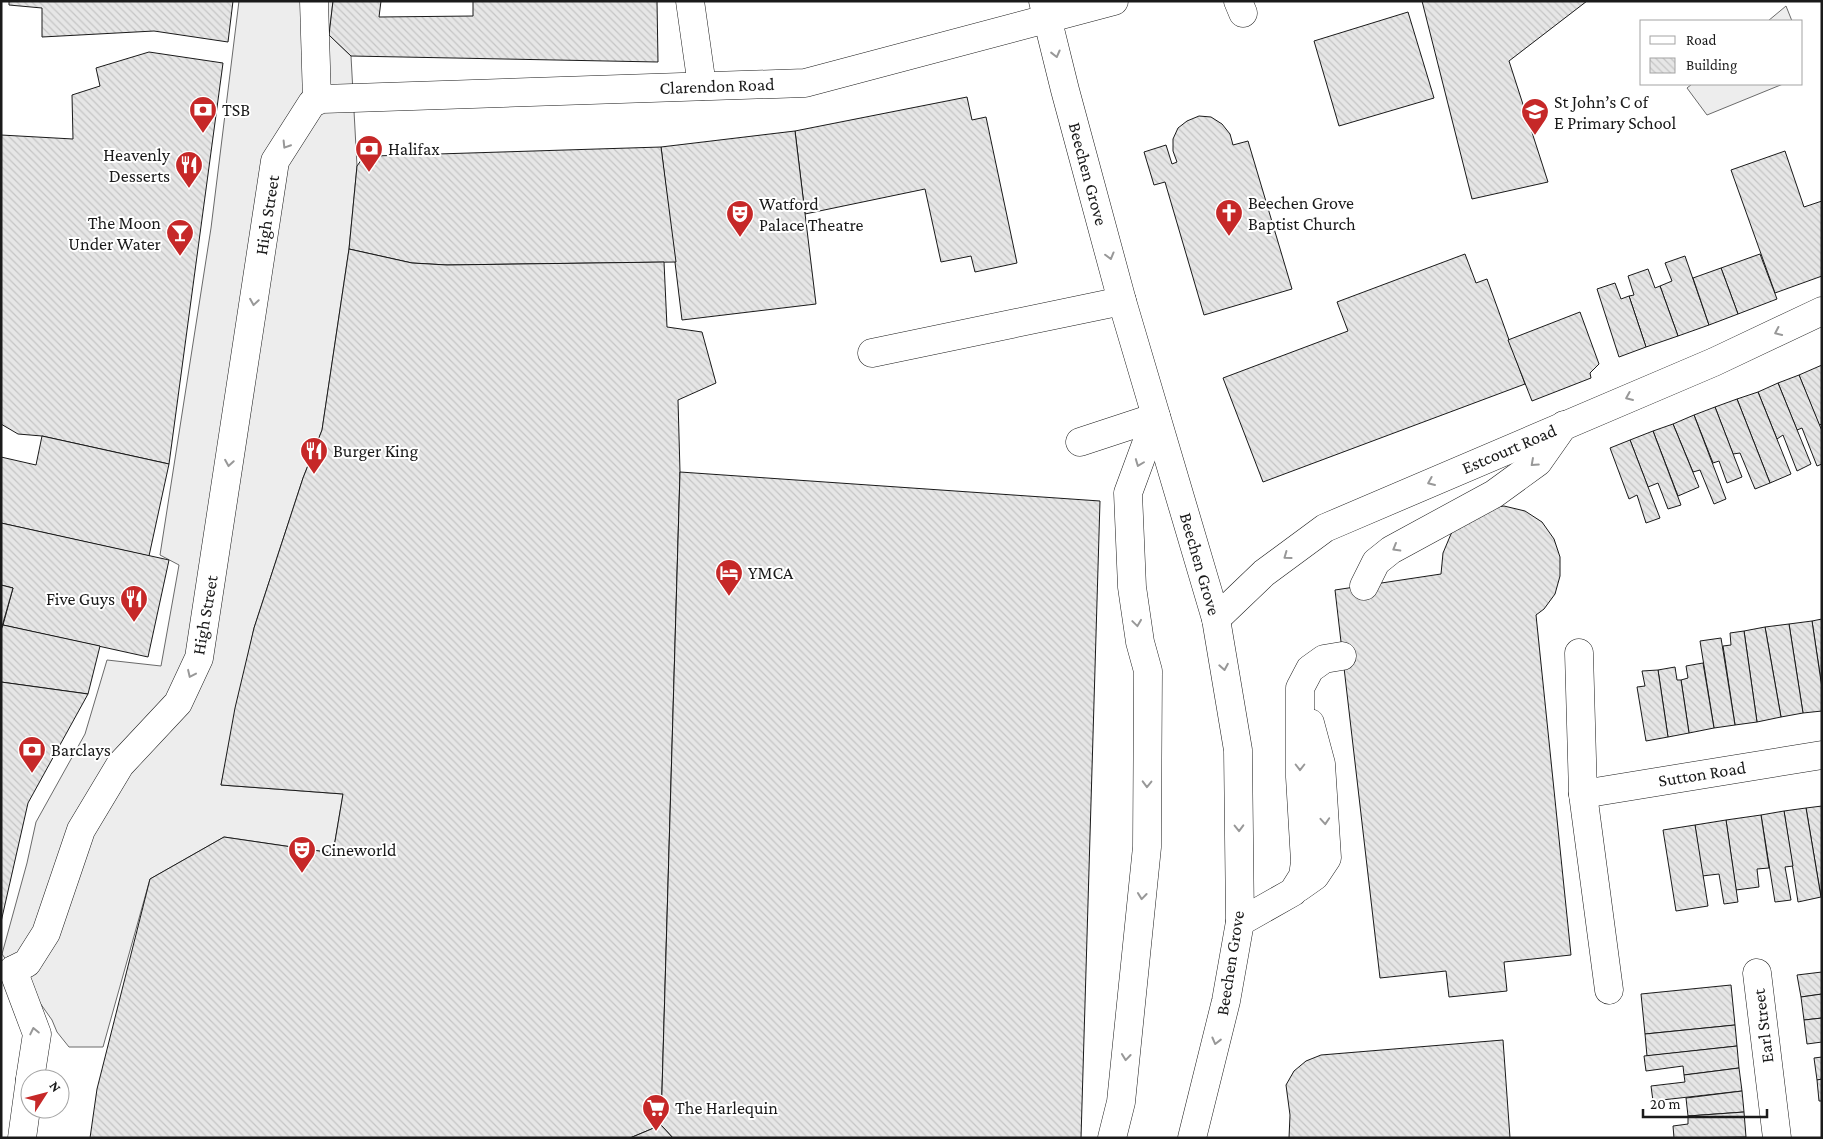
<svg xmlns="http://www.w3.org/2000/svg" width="1823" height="1139" font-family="'Crimson Pro',serif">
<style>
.built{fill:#ededed;stroke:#6a6a6a}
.building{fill:url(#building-back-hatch);stroke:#1a1a1a}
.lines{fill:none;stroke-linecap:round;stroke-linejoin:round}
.minor-casing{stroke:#1a1a1a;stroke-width:29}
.major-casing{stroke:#1a1a1a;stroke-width:29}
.minor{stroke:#fff;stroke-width:28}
.major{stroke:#fff;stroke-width:28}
.oneway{stroke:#989898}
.labels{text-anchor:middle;stroke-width:4;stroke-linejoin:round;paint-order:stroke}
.street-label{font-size:18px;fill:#1a1a1a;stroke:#fff}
.poi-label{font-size:18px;fill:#1a1a1a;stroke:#fff;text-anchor:start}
</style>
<defs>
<pattern id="building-back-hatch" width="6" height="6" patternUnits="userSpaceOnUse" patternTransform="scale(1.25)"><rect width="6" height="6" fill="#e6e6e6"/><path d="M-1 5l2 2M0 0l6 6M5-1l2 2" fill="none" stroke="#c5c5c5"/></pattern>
</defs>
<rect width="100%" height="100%" fill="#fff"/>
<g class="built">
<polygon points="239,1 333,1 329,35 351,56 357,166 349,249 322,430 303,478 254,628 221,785 343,794 333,853 224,837 150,879 103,1047 69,1047 57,1032 52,1020 33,993 18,977 2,954 27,863 36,822 85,734 107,660 161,666 179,565 160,555 211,228"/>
<polygon points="1786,6 1792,21 1768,21"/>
<polygon points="1692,84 1783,84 1707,115 1687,88"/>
</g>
<g class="building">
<polygon points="9,1 233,1 228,42 154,31 42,37 42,8 9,5"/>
<polygon points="333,1 381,1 379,17 473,16 473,1 657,1 658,62 351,56 329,35"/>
<polygon points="1422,1 1587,1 1509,61 1548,182 1472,199"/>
<polygon points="1408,12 1434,98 1339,126 1314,41"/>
<polygon points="149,52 223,63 169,464 42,436 18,434 1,424 1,135 73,139 72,95 100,86 96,68"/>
<polygon points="967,97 972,120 986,117 1017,263 975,272 971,256 941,262 925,189 805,214 795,131"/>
<polygon points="1199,116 1211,117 1222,124 1230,134 1233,145 1248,141 1292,289 1204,315 1165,182 1154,185 1144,152 1166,145 1172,164 1177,162 1173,151 1173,139 1178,128 1187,121"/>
<polygon points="795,131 816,304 682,320 661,147"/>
<polygon points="661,147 676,262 447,265 412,263 349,249 357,166 362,159 374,156"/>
<polygon points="1785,151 1804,207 1822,201 1822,276 1775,293 1731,170"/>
<polygon points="349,249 412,263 447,265 664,262 667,327 702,332 716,383 678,400 680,472 661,1125 630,1138 90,1138 97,1089 150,879 224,837 333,853 343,794 221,785 235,708 254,628 303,478 322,430"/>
<polygon points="1465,254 1476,283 1487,279 1525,384 1263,482 1223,378 1348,331 1337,302"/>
<polygon points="1760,254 1777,299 1738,314 1721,268"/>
<polygon points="1685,256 1709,325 1678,336 1660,286 1672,281 1665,263"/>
<polygon points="1721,268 1738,314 1709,325 1693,278"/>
<polygon points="1648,269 1655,288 1660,286 1678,336 1646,347 1629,296 1634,295 1628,276"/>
<polygon points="1615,283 1621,299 1629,296 1646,347 1619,357 1597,289"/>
<polygon points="1580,312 1599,364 1590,373 1591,378 1532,401 1508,340"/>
<polygon points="1822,365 1822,424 1819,425 1799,375"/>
<polygon points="1799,375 1822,431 1822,464 1817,466 1802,428 1797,430 1778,383"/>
<polygon points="1778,383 1811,464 1797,471 1783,435 1777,439 1758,392"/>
<polygon points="1758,392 1791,474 1770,483 1737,399"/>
<polygon points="1737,399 1770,483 1755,489 1740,453 1733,454 1715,407"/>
<polygon points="1715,407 1742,477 1727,483 1719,461 1713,463 1694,415"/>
<polygon points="1694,415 1726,499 1714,504 1700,470 1693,472 1673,424"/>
<polygon points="1673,424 1699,487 1678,496 1653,431"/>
<polygon points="1653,431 1681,505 1668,509 1658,483 1648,487 1630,440"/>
<polygon points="42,436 169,464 149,556 1,523 1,457 36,465"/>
<polygon points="1630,440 1660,518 1646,523 1637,495 1629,499 1610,448"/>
<polygon points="680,472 1100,501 1081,1138 673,1138 661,1125"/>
<polygon points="1504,506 1525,511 1542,522 1554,539 1560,557 1560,576 1555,594 1544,609 1536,615 1571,955 1504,962 1507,991 1449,997 1446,971 1380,978 1335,590 1441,574 1443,553 1451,534 1465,519 1483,509"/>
<polygon points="1,523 169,560 148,657 3,625 13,588 1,585"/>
<polygon points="1,585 13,588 1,630"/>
<polygon points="1822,619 1822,688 1812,621"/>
<polygon points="1812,621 1822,688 1822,711 1803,713 1789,624"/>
<polygon points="1789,624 1803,713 1781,717 1765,627"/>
<polygon points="3,625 100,646 88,694 1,682 1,630"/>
<polygon points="1765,627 1781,717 1757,722 1744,631"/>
<polygon points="1744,631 1757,722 1735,725 1723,646 1731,645 1730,633"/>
<polygon points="1721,638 1735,725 1714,728 1700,641"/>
<polygon points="1703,663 1714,728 1689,733 1681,680 1688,678 1686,666"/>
<polygon points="1675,667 1677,680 1681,680 1689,733 1668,737 1658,670"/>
<polygon points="1658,670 1668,737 1646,741 1637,687 1645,686 1642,671"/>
<polygon points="1,682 88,694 28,803 1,922"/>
<polygon points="1822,806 1822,897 1821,897 1806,808"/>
<polygon points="1806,808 1821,897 1798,902 1784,811"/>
<polygon points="1784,811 1793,866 1785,867 1791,900 1775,902 1761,815"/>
<polygon points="1761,815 1769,868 1757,869 1759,887 1736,890 1726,820"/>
<polygon points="1726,820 1738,902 1724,904 1719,874 1702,876 1695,825"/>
<polygon points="1695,825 1708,906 1676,911 1663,830"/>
<polygon points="1822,972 1822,994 1801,997 1797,975"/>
<polygon points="1731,985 1735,1025 1645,1034 1641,994"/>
<polygon points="1822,994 1822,1018 1804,1020 1801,997"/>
<polygon points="1822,1018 1822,1042 1807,1044 1804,1020"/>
<polygon points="1735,1025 1737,1046 1647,1056 1645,1034"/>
<polygon points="1503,1040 1510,1138 1289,1138 1290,1115 1286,1085 1294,1071 1306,1061 1321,1055"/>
<polygon points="1737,1046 1739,1068 1684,1075 1683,1066 1646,1071 1644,1056"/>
<polygon points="1822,1057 1822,1079 1817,1080 1814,1058"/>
<polygon points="1739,1068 1742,1091 1653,1101 1651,1086 1685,1082 1684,1075"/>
<polygon points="1822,1079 1822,1101 1819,1101 1817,1080"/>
<polygon points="1742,1091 1744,1112 1688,1116 1686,1098"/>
<polygon points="1744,1112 1746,1137 1674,1138 1673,1126 1688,1124 1688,1116"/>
<polygon points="661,1125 673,1138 630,1138"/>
</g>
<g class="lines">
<defs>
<g id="minor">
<polyline points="314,1 317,100"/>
<polyline points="690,1 702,86"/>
<polyline points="1238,1 1243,13"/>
<polyline points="872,353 1122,301"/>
<polyline points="1080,442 1156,417"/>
<polyline points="1364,586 1376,562 1391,550 1494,494 1538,462 1564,425"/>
<polyline points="1216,619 1264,573 1325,528 1714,362 1822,311"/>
<polyline points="1579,653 1583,794 1609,990"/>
<polyline points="1583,794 1822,755"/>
<polyline points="1298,888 1315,876 1327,858 1321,764 1310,723"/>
<polyline points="1240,922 1293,892 1303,876 1305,862 1300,777 1300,688 1310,669 1324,659 1342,656"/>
<polyline points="13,970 27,963 46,933 81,830 120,765 178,703 199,658 275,161 312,103 322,99 353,98 805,83 1114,1"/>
<polyline points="13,970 37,1034 30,1079"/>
<polyline points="1757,973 1777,1138"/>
<polyline points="22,1138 30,1080"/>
<polyline points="1112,1138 1121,1102 1147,847 1148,671 1140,642 1132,587 1128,493 1156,417"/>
</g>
<polyline id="major" points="1043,1 1065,90 1122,301 1216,619 1238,750 1240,922 1226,1001 1192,1138"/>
</defs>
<use href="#minor" class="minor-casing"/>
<use href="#major" class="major-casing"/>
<use href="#minor" class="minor"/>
<use href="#major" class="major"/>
</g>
<defs><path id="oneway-chevron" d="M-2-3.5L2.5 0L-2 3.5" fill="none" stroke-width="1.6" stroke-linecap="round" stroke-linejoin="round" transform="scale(1.25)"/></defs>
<g class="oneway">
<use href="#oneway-chevron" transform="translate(1056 54) rotate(76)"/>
<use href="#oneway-chevron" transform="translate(286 145) rotate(122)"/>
<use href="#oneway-chevron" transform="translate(1110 256) rotate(75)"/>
<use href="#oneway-chevron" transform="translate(254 302) rotate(99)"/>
<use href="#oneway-chevron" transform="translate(1778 332) rotate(155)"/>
<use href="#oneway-chevron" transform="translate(1629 397) rotate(157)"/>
<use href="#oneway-chevron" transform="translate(229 463) rotate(99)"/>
<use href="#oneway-chevron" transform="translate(1139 463) rotate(111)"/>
<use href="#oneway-chevron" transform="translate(1534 463) rotate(138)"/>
<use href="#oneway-chevron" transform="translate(1431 482) rotate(157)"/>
<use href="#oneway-chevron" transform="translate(1396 548) rotate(150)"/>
<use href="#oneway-chevron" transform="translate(1287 556) rotate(144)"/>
<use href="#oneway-chevron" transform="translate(1137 623) rotate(82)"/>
<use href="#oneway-chevron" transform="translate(1224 667) rotate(80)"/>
<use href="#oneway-chevron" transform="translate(191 674) rotate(115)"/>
<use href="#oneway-chevron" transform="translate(1300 767) rotate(90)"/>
<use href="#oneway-chevron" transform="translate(1147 784) rotate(91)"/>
<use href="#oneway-chevron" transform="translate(1325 821) rotate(86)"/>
<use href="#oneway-chevron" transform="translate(1239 828) rotate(89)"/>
<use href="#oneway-chevron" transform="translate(1142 896) rotate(96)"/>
<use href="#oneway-chevron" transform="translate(34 1031) rotate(-102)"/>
<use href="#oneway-chevron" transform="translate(1216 1041) rotate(104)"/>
<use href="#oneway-chevron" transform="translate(1126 1057) rotate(96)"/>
</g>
<defs>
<symbol id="bank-pin" viewBox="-11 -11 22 30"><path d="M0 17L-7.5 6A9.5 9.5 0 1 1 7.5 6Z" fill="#c62828" stroke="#fff"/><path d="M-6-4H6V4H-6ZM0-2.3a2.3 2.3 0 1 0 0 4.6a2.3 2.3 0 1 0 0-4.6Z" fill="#fff"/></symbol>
<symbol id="school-pin" viewBox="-11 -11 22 30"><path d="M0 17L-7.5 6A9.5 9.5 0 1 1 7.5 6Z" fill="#c62828" stroke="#fff"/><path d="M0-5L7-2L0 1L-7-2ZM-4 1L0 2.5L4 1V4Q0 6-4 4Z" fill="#fff"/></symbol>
<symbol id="restaurant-pin" viewBox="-11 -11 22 30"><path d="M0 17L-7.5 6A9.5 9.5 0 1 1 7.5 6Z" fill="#c62828" stroke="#fff"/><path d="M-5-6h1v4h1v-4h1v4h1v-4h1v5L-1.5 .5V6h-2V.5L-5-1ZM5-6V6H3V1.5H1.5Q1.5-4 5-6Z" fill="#fff"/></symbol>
<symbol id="church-pin" viewBox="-11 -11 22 30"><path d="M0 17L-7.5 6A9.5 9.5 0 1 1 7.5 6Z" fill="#c62828" stroke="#fff"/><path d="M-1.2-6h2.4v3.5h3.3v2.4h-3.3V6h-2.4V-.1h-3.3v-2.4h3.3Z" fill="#fff"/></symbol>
<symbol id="theatre-pin" viewBox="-11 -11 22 30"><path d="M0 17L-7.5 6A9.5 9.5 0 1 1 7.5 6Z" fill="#c62828" stroke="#fff"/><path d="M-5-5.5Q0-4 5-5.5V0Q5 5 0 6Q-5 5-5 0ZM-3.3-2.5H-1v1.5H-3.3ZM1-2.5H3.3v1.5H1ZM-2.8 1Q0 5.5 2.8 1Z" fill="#fff"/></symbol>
<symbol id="bar-pin" viewBox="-11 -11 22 30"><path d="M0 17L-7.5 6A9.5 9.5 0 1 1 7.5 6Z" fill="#c62828" stroke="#fff"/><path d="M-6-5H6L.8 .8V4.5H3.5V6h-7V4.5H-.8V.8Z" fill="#fff"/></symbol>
<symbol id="hotel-pin" viewBox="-11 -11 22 30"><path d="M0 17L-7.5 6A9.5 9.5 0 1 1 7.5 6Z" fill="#c62828" stroke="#fff"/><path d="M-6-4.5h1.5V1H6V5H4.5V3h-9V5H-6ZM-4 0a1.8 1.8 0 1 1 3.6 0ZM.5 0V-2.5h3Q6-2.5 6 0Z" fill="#fff"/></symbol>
<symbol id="supermarket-pin" viewBox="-11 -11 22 30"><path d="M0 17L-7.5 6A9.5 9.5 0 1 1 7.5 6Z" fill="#c62828" stroke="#fff"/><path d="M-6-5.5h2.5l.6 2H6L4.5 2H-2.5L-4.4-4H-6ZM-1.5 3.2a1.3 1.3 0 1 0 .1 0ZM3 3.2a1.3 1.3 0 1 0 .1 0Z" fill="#fff"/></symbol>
</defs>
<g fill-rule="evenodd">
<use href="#bank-pin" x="187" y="94" width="32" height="43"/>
<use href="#school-pin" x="1519" y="96" width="32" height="43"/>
<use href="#bank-pin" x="353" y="133" width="32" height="43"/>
<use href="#restaurant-pin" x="173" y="149" width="32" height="43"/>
<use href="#church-pin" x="1213" y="197" width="32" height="43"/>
<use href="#theatre-pin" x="724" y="198" width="32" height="43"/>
<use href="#bar-pin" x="164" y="217" width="32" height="43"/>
<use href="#restaurant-pin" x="298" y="435" width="32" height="43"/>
<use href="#hotel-pin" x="713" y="557" width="32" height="43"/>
<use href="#restaurant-pin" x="118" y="583" width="32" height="43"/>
<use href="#bank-pin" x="16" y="734" width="32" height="43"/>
<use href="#theatre-pin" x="286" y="834" width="32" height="43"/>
<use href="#supermarket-pin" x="640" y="1092" width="32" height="43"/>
</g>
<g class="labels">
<g class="street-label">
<text transform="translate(717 86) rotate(-2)" y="6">Clarendon Road</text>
<text transform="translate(1088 174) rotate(75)" y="6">Beechen Grove</text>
<text transform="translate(267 215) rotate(-81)" y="6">High Street</text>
<text transform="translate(1509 449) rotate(-23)" y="6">Estcourt Road</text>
<text transform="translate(1200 564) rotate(74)" y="6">Beechen Grove</text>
<text transform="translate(205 615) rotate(-80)" y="6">High Street</text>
<text transform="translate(1702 774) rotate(-9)" y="6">Sutton Road</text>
<text transform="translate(1230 963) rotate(-81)" y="6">Beechen Grove</text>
<text transform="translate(1763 1026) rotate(-97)" y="6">Earl Street</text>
</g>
<g class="poi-label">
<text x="1554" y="108">St John’s C of<tspan x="1554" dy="21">E Primary School</tspan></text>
<text x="222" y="116">TSB</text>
<text x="388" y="155">Halifax</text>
<text x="170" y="161" text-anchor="end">Heavenly<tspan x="170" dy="21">Desserts</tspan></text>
<text x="1248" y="209">Beechen Grove<tspan x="1248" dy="21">Baptist Church</tspan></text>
<text x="759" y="210">Watford<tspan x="759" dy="21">Palace Theatre</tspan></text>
<text x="161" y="229" text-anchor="end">The Moon<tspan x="161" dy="21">Under Water</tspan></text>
<text x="333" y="457">Burger King</text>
<text x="748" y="579">YMCA</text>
<text x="115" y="605" text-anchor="end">Five Guys</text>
<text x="51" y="756">Barclays</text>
<text x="321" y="856">Cineworld</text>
<text x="675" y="1114">The Harlequin</text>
</g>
</g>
<rect width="1823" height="1139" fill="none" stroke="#1a1a1a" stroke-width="5"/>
<rect x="1640" y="20" width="162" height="65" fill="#ffffff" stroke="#a3a3a3"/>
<rect x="1650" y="36" width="25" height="8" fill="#ffffff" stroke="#a3a3a3"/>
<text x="1686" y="45" font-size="15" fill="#1a1a1a">Road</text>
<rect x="1650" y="58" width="25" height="15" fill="url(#building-back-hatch)" stroke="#a3a3a3"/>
<text x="1686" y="70" font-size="15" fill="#1a1a1a">Building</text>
<g transform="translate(45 1094) rotate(54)"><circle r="24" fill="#ffffff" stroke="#a3a3a3"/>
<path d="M0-4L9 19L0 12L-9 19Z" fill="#c62828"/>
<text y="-8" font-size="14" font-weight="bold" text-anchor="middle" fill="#1a1a1a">N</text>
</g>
<path d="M1643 1109v8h124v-8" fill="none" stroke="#1a1a1a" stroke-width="2.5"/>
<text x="1650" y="1109" font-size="15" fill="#1a1a1a" stroke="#ffffff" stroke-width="4" paint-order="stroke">20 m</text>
</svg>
